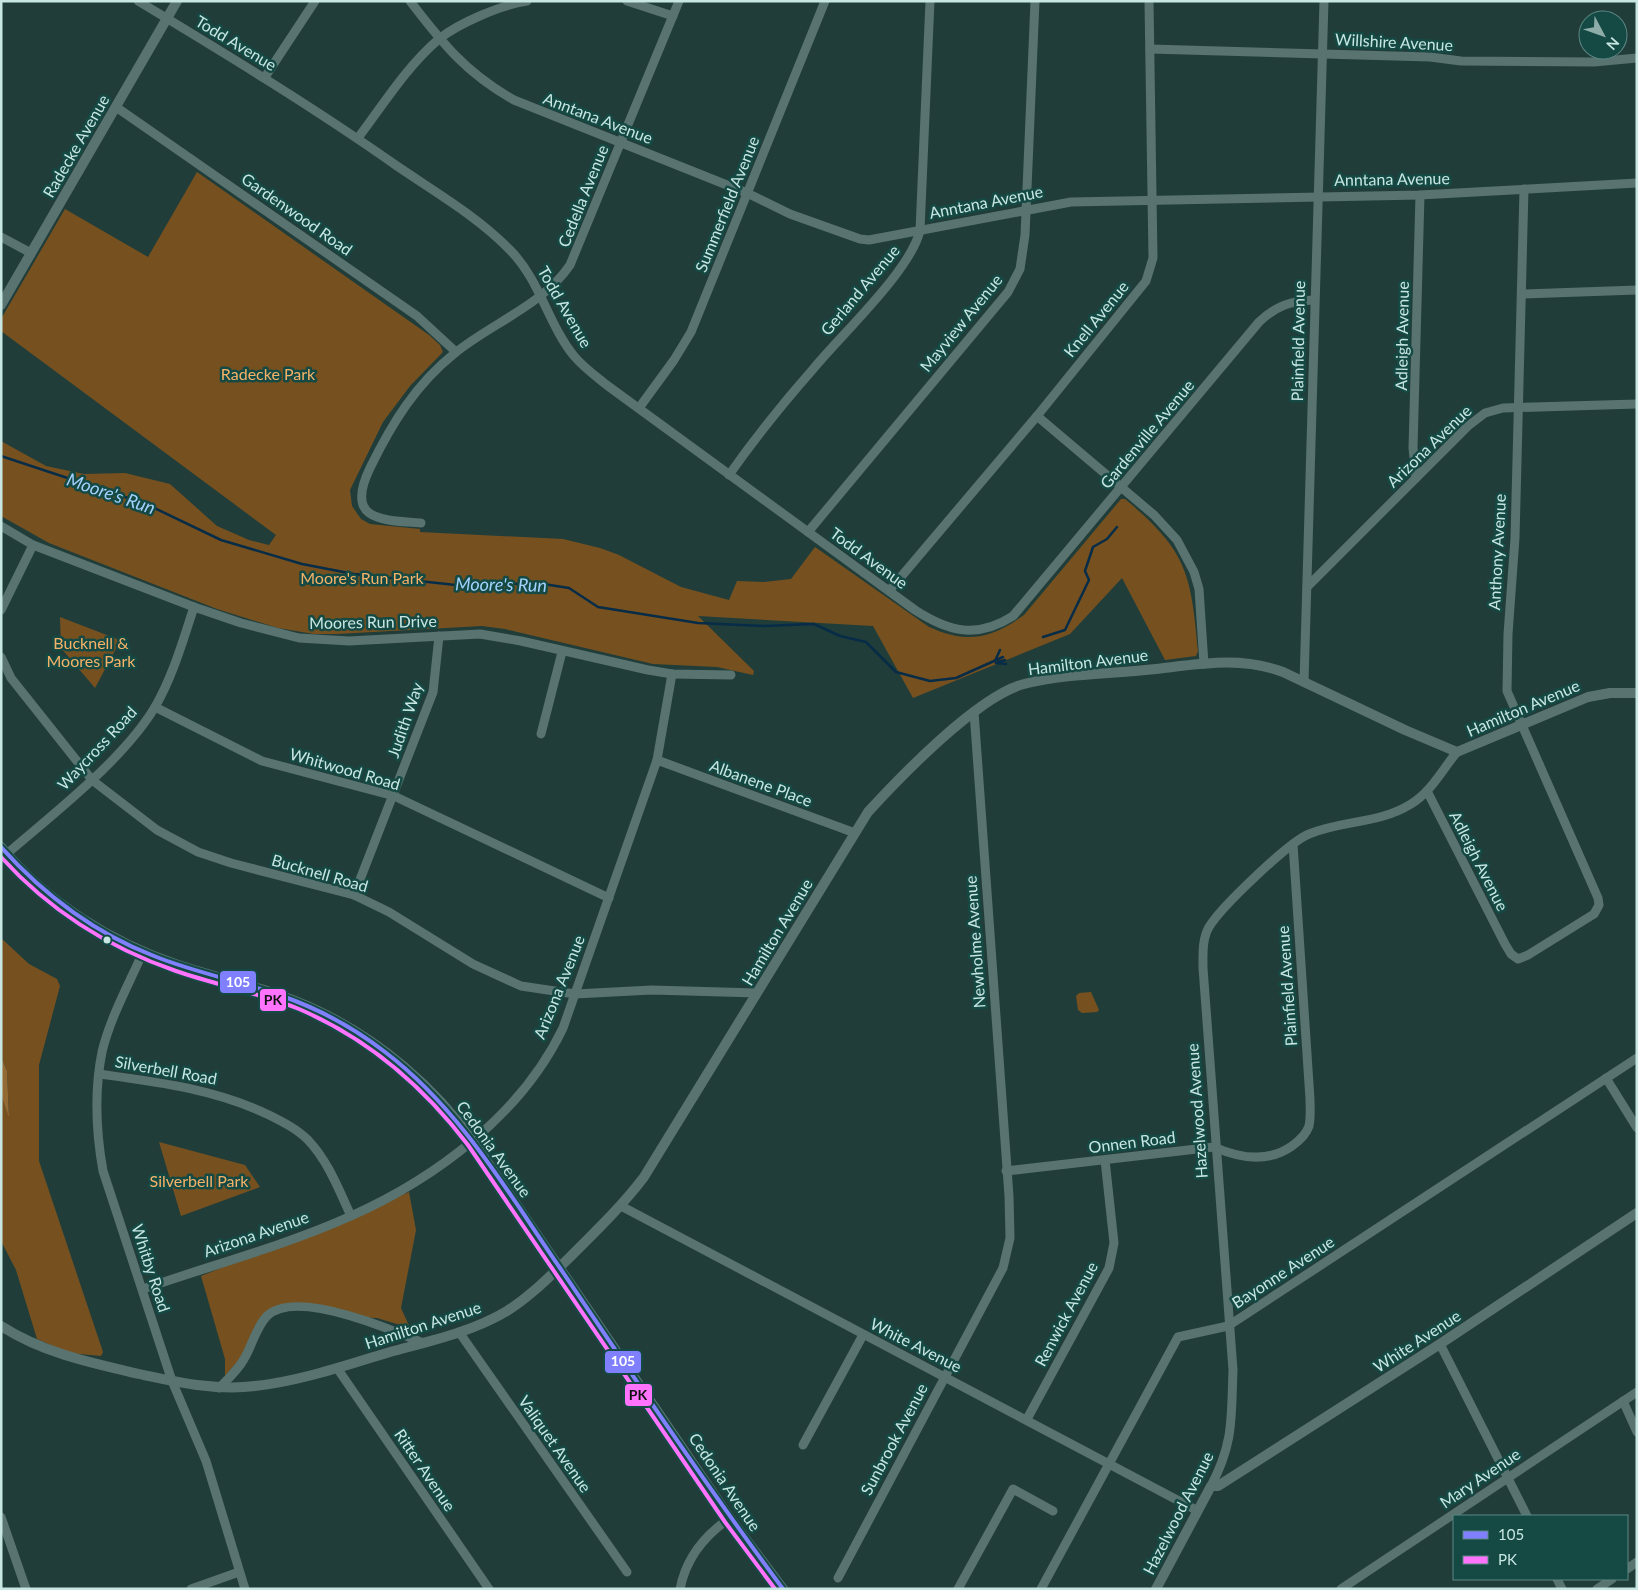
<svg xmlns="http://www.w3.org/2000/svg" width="1638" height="1590" font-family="Lato,sans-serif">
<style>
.green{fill:#76511f}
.forest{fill:#936934}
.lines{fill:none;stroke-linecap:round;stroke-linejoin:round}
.stream{stroke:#072c47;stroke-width:2.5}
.minor{stroke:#587370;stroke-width:9}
.tertiary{stroke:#587370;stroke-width:10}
.bus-1-casing{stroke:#154944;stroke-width:8}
.bus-2-casing{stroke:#154944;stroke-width:8}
.bus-1{stroke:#8080ff;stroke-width:4}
.bus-2{stroke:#ff73ff;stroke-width:4}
.bus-dot{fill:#c8e7e3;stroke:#154944;stroke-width:2}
.labels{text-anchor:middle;stroke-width:5;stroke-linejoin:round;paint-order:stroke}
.street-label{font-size:16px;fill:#c8e7e3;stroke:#154944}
.park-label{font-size:16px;fill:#f5b268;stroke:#154944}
.water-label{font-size:18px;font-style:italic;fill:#a2d2fe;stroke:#154944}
.line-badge{stroke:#154944;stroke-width:2}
.badge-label{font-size:14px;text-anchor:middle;font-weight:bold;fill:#fff}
.pale-badge-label{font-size:14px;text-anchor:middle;font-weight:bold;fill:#111}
</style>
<rect width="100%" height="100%" fill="#213d3a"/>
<g class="green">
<path d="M197,172L429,335L440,345L443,352L410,386L383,422L350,490L352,506L361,519L370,524L420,529V532L563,539L600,548L619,555L681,587L729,600L737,581L764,582L791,579L815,547L929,627C967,644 991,639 1024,615L1121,499H1125C1187,551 1191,573 1198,651L1196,656L1165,660L1122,578L1070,634L913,698L873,626L698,616L754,671L753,675L717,667L653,664L505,629L482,626L337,634H314L278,628L217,609L49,543L1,516V441L46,466L84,474L125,473L170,484L217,526L249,540L269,545L276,535L1,331V319L65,209L148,257Z"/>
<polygon points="60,617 117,639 119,643 95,688 61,648"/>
<polygon points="1,938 29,964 57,979 60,986 39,1065 39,1161 103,1352 101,1356 69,1353 37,1339 16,1270 1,1241 1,1095 9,1115 7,1071 1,1056"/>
<polygon points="1091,992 1099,1010 1097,1012 1082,1013 1078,1010 1076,996 1079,993"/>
<polygon points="159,1142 245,1165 260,1187 181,1216"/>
<polygon points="409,1192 416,1230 401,1308 410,1328 377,1318 345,1317 288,1305 256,1325 241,1358 225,1376 225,1359 201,1276"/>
</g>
<polygon class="forest" points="1,1056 7,1071 9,1117 1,1095"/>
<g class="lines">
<g class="stream">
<polyline points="1,456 146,504 221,540 302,564 354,574 465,586 537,583 569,588 598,607 698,623 764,626 814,624 840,636 866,642 896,672 930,681 956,678 1003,657"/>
<polyline points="1043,637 1065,630 1089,580 1085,571 1093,547 1107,539 1117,527"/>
<polyline points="995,661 1000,650"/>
<polyline points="998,662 1005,660"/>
<polyline points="996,663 1006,664"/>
</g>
<g class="minor">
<path d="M138,1C226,54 313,107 397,166C435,192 477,216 510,250C540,280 548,324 574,356C584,368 597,377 608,386L915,610C949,632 977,639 1013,616L1259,322C1276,306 1290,301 1314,300"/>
<path d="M410,1C443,44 466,73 514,100L747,193L790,214L860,239L869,240L1071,202L1420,195L1637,183"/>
<polyline points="627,1 673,16"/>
<polyline points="1150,49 1430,57 1461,61 1594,62 1637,58"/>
<polyline points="265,77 315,1"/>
<polyline points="116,107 417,316 456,352"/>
<path d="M358,138C383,105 407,66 439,39C459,23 501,5 527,1"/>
<polyline points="1,237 31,253"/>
<polyline points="1522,294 1637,290"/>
<polyline points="639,408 674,360 691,332 825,1"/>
<polyline points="1037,416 1154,515 1177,540 1194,572 1199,589 1204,664"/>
<path d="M729,475C755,438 784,402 814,368C841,335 912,269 920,230L930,1"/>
<polyline points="1416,478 1413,448 1420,195"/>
<path d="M421,523C379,520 345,520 370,468C392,423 416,384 455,353C492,323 543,305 570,265L679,1"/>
<polyline points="1,526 33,545 194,607 241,623 299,638 349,641 480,634 521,641 648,670 672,674 731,675"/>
<polyline points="808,532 1008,292 1020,269 1025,235 1035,1"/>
<polyline points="1307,587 1468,426 1485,413 1503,408 1637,404"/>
<polyline points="889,591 1037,416 1146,281 1153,258 1149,1"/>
<polyline points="1,610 33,545"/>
<polyline points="1,657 11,678 92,780 157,830 198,852 231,863 354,895 389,912 473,964 521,986 575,994 652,990 757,993"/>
<polyline points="1304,682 1324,1"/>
<polyline points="155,707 262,761 394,796 609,898"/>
<polyline points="541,734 562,652"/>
<polyline points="657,760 855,833"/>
<polyline points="1427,791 1505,944 1511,954 1518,959 1528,955 1594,914 1599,905 1598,898 1507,691 1508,634 1515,538 1524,189"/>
<path d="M1,859C50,816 122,762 155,707C173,676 183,640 194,607"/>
<polyline points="354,895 433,692 439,636"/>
<path d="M143,952C129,984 110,1018 102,1052C94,1092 96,1132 103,1171L172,1381L206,1461L245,1589"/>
<path d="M99,1074C158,1082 215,1089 269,1115C283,1122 297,1129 308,1140C328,1161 339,1190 351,1216"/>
<polyline points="1606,1078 1637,1128"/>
<path d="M1006,1171L1214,1147C1239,1158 1268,1163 1292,1146C1299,1141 1306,1135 1309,1126C1311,1117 1310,1107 1310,1099L1293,844"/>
<polyline points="621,1206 1198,1511"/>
<path d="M143,1289C212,1265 284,1246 351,1216C436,1178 522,1114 563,1028L657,760L672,674"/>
<polyline points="459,1332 627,1572"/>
<polyline points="1440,1344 1527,1516"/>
<polyline points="337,1368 489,1589"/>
<path d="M219,1388C228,1379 238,1370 244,1359C252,1346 256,1327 267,1316C295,1288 393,1330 423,1343"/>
<polyline points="1623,1401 1637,1432"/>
<polyline points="1027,1419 1109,1268 1114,1243 1105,1160"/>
<polyline points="803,1445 863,1335"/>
<path d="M1211,1486C1234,1442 1231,1419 1233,1370L1203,968C1203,954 1202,939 1209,927C1221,907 1289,842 1309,834C1343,820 1379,824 1411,804C1431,792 1442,770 1457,752"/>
<polyline points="1,1517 26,1589"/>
<polyline points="1627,1569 1637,1562"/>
<polyline points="838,1578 1003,1268 1010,1238 1009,1196 974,712"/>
<polyline points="1557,1579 1562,1589"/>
<polyline points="191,1589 239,1572"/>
<path d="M680,1589C686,1558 705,1535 730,1518"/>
<polyline points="958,1589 1013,1489 1053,1511"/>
<polyline points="1041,1589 1178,1337 1228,1326 1637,1058"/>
<polyline points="1341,1589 1637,1392"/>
<polyline points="1597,1589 1612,1579"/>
</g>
<g class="tertiary">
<polyline points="1,305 177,1"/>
<path d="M1,847C46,902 112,943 178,965C225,981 274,989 318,1011C379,1040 433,1086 473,1141L730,1518L783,1589"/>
<path d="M1,1326C43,1353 91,1363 139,1374C177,1382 216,1391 255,1386C301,1381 346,1365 390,1352C430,1341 472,1332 507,1311C531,1296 550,1276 570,1257C596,1231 622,1206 644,1177L868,812C901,776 978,696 1024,684C1067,673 1113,674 1156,669C1199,664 1241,656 1283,672L1405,730L1457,752L1588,697L1610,693H1637"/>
<polyline points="1156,1589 1211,1486 1218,1486 1440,1344 1637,1213"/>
</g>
<defs>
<path id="bus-1" d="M1,847C44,895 95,933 154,956C196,973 240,981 282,996C319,1009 354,1028 385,1052C460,1109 507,1191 560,1268C633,1376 705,1484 783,1589"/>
<path id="bus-2" d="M1,857C49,910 109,948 176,971C217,985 259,993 299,1009C367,1038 423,1086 468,1145L725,1522L775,1589"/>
</defs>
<use href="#bus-1" class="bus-1-casing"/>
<use href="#bus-2" class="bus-2-casing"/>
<use href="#bus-1" class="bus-1"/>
<use href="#bus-2" class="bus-2"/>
</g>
<circle class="bus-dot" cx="107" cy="940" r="4.5"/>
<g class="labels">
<g class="street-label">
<text transform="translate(1394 42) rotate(3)" y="6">Willshire Avenue</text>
<text transform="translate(236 43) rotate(31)" y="6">Todd Avenue</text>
<text transform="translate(598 118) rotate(21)" y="6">Anntana Avenue</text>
<text transform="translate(76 146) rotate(-60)" y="6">Radecke Avenue</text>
<text transform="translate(1392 179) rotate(-1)" y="6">Anntana Avenue</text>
<text transform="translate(583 196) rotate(-68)" y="6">Cedella Avenue</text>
<text transform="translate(986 202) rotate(-11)" y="6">Anntana Avenue</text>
<text transform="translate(727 204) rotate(-68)" y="6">Summerfield Avenue</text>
<text transform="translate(297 214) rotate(35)" y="6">Gardenwood Road</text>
<text transform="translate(860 290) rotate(-50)" y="6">Gerland Avenue</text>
<text transform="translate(565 307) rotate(60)" y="6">Todd Avenue</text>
<text transform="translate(1096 319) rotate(-51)" y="6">Knell Avenue</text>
<text transform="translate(961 323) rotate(-51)" y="6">Mayview Avenue</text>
<text transform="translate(1402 336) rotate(-89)" y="6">Adleigh Avenue</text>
<text transform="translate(1298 341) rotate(-89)" y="6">Plainfield Avenue</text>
<text transform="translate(1147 434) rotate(-50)" y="6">Gardenville Avenue</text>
<text transform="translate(1429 446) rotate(-44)" y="6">Arizona Avenue</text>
<text transform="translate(1497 552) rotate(-87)" y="6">Anthony Avenue</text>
<text transform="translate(869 558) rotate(36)" y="6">Todd Avenue</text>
<text transform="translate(373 622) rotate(-1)" y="6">Moores Run Drive</text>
<text transform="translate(1088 662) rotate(-7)" y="6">Hamilton Avenue</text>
<text transform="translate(1523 708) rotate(-23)" y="6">Hamilton Avenue</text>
<text transform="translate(405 720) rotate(-71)" y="6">Judith Way</text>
<text transform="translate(97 748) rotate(-47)" y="6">Waycross Road</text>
<text transform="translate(345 769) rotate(16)" y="6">Whitwood Road</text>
<text transform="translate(761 783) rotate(20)" y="6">Albanene Place</text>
<text transform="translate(1479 861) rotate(63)" y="6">Adleigh Avenue</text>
<text transform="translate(320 873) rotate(16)" y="6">Bucknell Road</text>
<text transform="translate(777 932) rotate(-59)" y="6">Hamilton Avenue</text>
<text transform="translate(975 942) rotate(-94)" y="6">Newholme Avenue</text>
<text transform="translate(1287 986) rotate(-94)" y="6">Plainfield Avenue</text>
<text transform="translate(559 987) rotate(-68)" y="6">Arizona Avenue</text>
<text transform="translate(166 1070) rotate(10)" y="6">Silverbell Road</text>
<text transform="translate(1197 1111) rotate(-94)" y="6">Hazelwood Avenue</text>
<text transform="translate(1132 1142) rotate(-7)" y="6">Onnen Road</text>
<text transform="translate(494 1149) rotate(54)" y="6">Cedonia Avenue</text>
<text transform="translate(256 1234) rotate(-19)" y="6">Arizona Avenue</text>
<text transform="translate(151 1268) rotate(72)" y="6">Whitby Road</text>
<text transform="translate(1283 1272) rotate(-33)" y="6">Bayonne Avenue</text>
<text transform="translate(1066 1314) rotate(-62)" y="6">Renwick Avenue</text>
<text transform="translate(423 1325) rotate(-18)" y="6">Hamilton Avenue</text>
<text transform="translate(1417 1341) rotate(-33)" y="6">White Avenue</text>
<text transform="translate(916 1345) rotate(27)" y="6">White Avenue</text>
<text transform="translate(894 1439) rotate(-62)" y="6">Sunbrook Avenue</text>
<text transform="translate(555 1444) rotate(55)" y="6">Valiquet Avenue</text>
<text transform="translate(425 1470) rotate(56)" y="6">Ritter Avenue</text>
<text transform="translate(1480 1478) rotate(-34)" y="6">Mary Avenue</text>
<text transform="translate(725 1482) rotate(56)" y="6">Cedonia Avenue</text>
<text transform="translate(1178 1513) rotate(-63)" y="6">Hazelwood Avenue</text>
</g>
<g class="park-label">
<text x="268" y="380">Radecke Park</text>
<text x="362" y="584">Moore's Run Park</text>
<text x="91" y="649">Bucknell &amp;<tspan x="91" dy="18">Moores Park</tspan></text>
<text x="199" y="1187">Silverbell Park</text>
</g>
<g class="water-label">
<text transform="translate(111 494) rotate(19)" y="6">Moore's Run</text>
<text transform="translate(501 585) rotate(1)" y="6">Moore's Run</text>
</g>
</g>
<g class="line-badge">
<rect x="219" y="970" width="38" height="24" rx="5" fill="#8080ff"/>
<rect x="259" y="988" width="28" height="24" rx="5" fill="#ff73ff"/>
<rect x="604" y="1350" width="38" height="24" rx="5" fill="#8080ff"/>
<rect x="624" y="1383" width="29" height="24" rx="5" fill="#ff73ff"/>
</g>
<g class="badge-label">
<text x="238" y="987">105</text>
<text x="623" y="1366">105</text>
</g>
<g class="pale-badge-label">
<text x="273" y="1005">PK</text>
<text x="638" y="1400">PK</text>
</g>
<rect width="1638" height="1590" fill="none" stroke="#c8e7e3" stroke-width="5"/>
<rect x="1453" y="1515" width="175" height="65" fill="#154944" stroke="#5d8884"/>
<rect x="1463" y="1531" width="25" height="8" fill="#8080ff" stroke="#5d8884"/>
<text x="1498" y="1540" font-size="15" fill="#c8e7e3">105</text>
<rect x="1463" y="1556" width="25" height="8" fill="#ff73ff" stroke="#5d8884"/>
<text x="1498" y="1565" font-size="15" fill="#c8e7e3">PK</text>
<g transform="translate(1603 35) rotate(131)"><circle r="24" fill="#154944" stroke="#5d8884"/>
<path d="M0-4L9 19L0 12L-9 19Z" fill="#8eaca8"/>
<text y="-8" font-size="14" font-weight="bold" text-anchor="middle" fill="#c8e7e3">N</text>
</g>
</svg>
